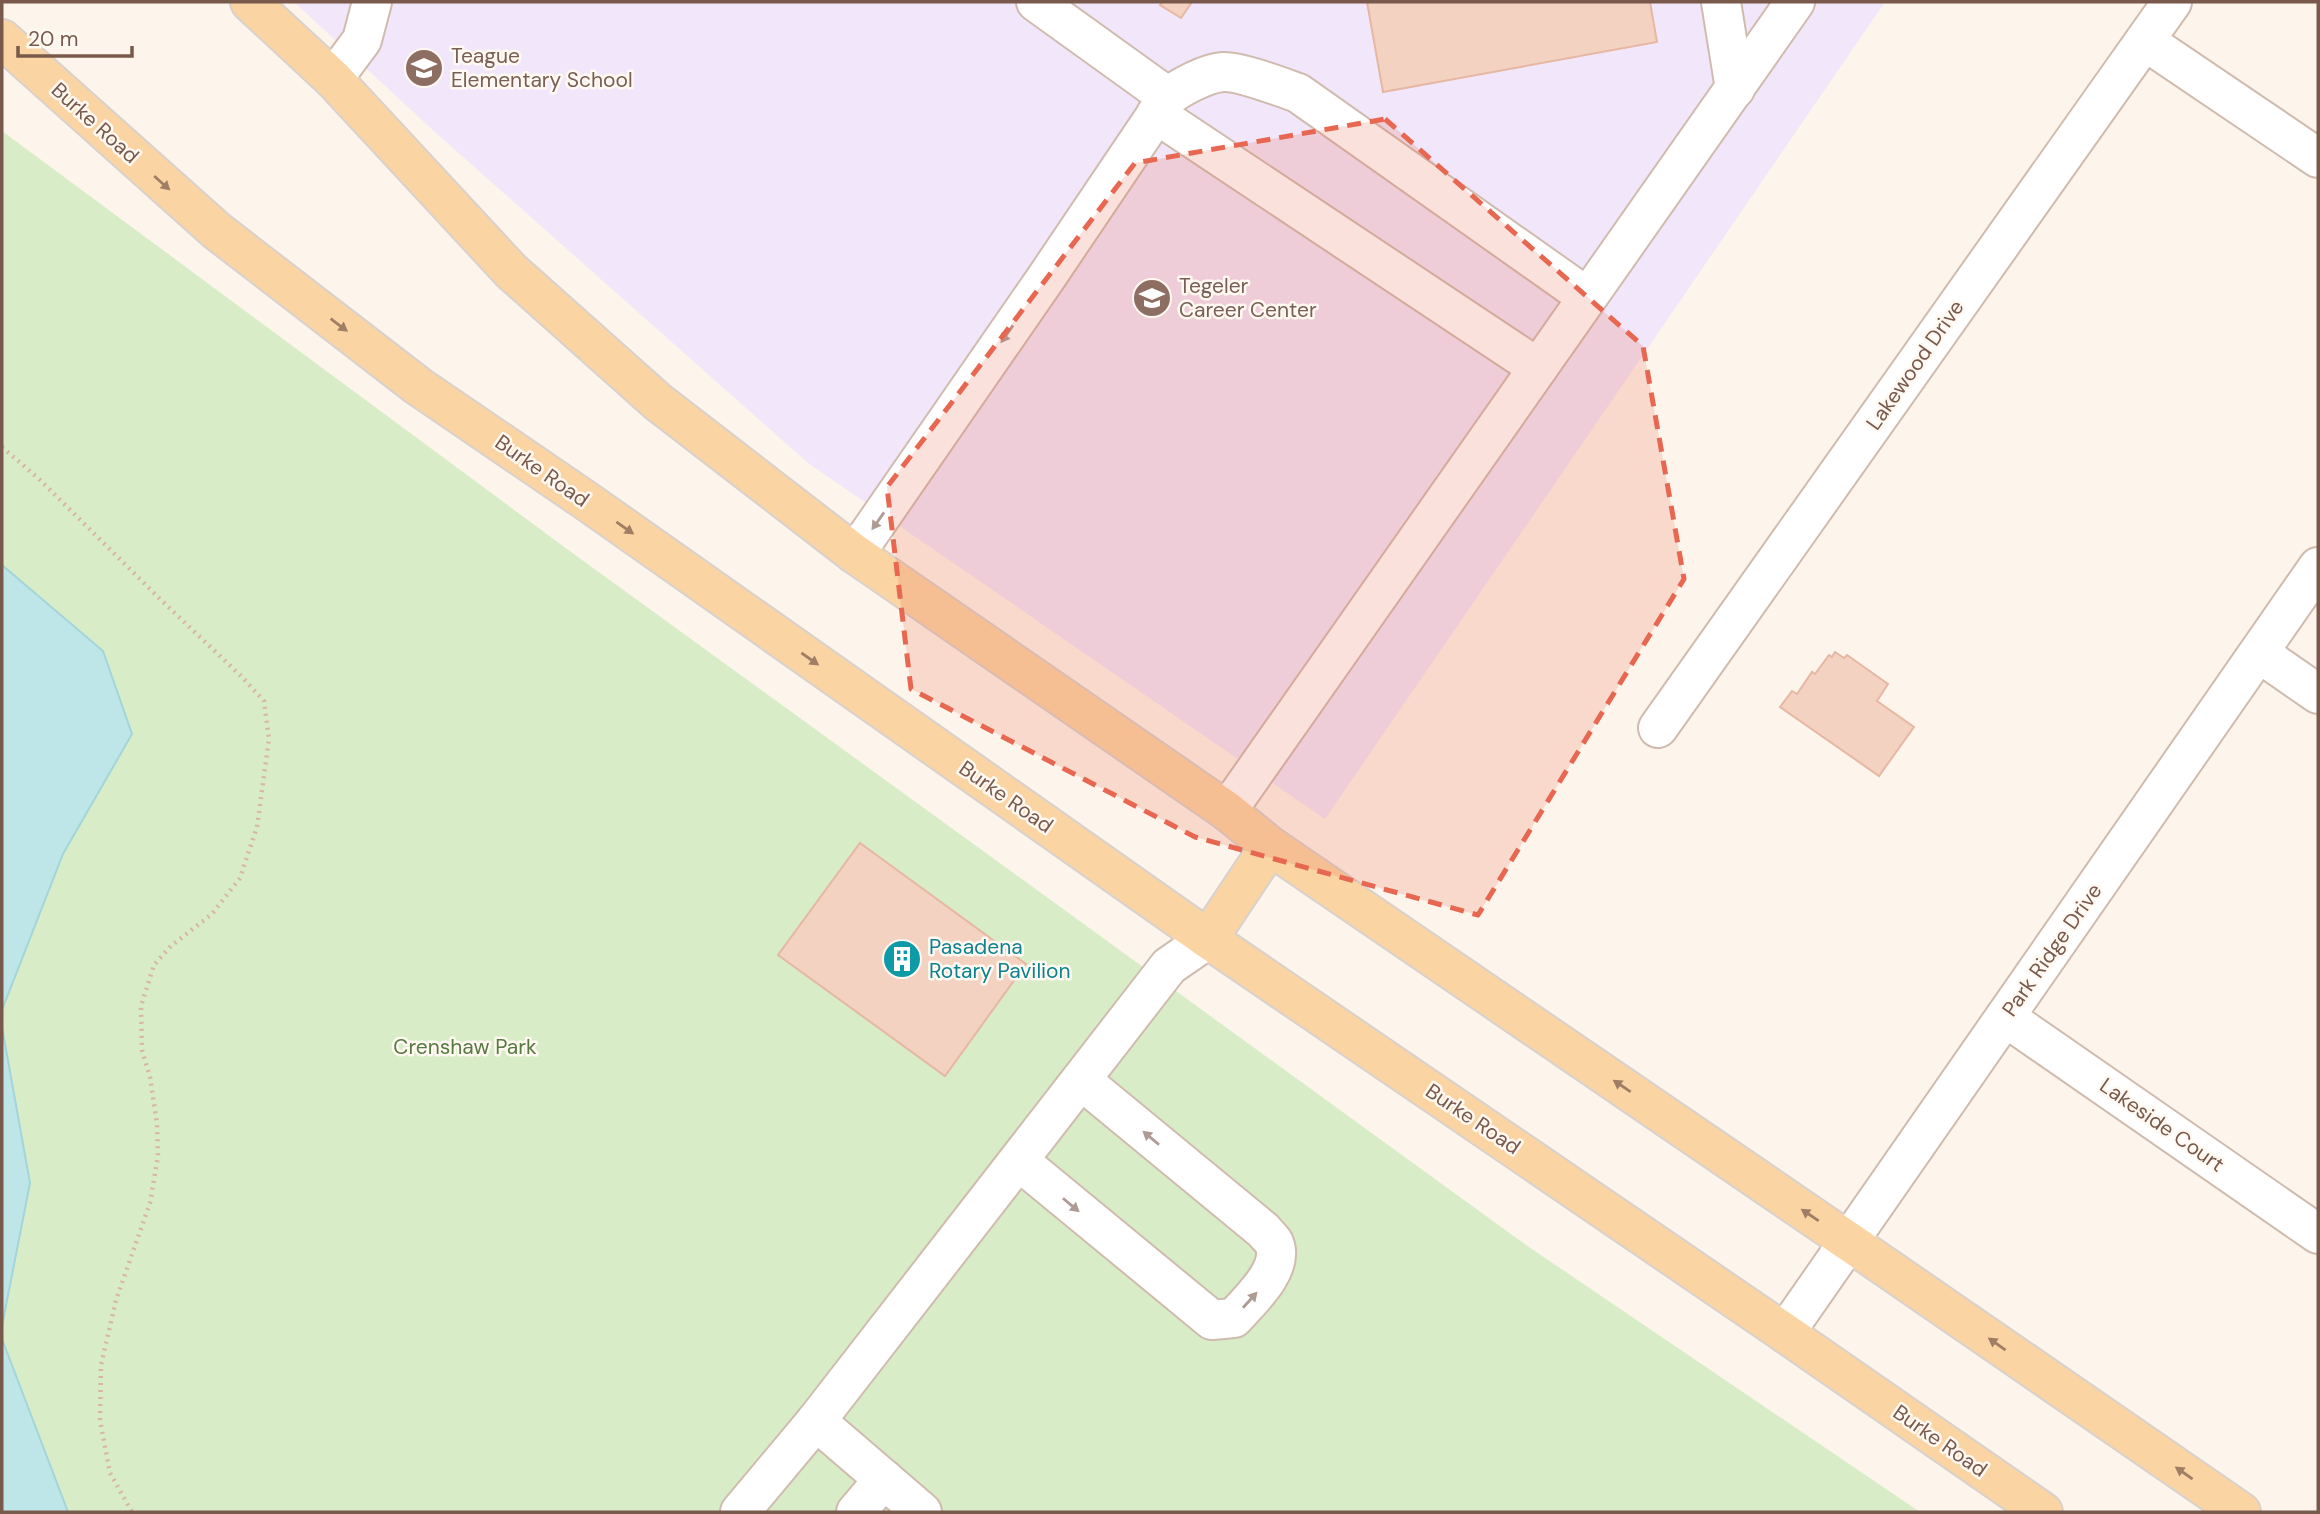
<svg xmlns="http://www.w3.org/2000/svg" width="2320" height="1514" font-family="'DM Sans',sans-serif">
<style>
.education{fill:#f2e7fa}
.green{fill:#d9ecc8}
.water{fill:#bee5e8;stroke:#a4d5da;stroke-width:2}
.building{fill:#f3d2c2;stroke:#e6b7a2;stroke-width:2}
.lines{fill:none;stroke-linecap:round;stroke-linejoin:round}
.minor-casing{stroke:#d0bbaf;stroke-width:42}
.major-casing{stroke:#d9d1cd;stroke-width:42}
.path{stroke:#d9b5a4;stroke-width:4.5;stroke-dasharray:2 5;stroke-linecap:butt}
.minor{stroke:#fff;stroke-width:38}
.major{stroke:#fbd4a4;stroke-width:38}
.oneway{fill:#a07e66}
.oneway2{fill:#af9b94}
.marked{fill:#e76750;fill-opacity:0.2;stroke:#e76750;stroke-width:5;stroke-dasharray:14 9;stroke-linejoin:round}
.labels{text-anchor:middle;stroke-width:5;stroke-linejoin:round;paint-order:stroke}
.education-label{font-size:21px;fill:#785e54;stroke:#fff9f2;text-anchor:start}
.street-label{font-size:21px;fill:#79594c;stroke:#fff9f2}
.culture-label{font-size:21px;fill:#0d838f;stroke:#fff9f2;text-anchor:start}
.park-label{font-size:21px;fill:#567941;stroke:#fff9f2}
</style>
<rect width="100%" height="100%" fill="#fdf5eb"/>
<polygon class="education" points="294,2 1885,2 1325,819 808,463 436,133"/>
<polygon class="green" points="2,131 567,549 1526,1245 1920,1512 2,1512"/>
<g class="water">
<polygon points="2,565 103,651 132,734 63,854 2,1010"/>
<polygon points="2,1027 30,1183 2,1326"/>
<polygon points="2,1339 68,1512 2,1512"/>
</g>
<g class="building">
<polygon points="1163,2 1192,2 1181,18 1160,5"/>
<polygon points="1367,2 1650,2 1657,42 1383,92"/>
<polygon points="1835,652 1844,658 1847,655 1888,684 1877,701 1914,727 1879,776 1780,707 1792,691 1797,694 1812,672 1815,674 1829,655 1832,657"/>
<polygon points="860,843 1026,964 945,1076 778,955"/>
</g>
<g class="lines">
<defs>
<g id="minor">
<polyline points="1036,2 1168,97"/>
<polyline points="1721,2 1735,89"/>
<polyline points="2145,41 2318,158"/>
<polyline points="333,79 362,40 372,2"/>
<polyline points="1156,114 1538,368"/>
<path d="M855,554L1046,278L1168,97C1180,87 1207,73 1223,72C1239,71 1281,87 1298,93L1587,297"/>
<polyline points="2259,653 2318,694"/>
<polyline points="1658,728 2172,2"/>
<polyline points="1227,811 1795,2"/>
<polyline points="2005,1017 2318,1234"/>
<path d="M1019,1161L1212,1320L1234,1318C1250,1300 1285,1269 1274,1243C1272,1239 1266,1234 1263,1230L1081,1080"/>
<polyline points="1785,1333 2318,567"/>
<polyline points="816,1421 922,1512"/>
<polyline points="740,1512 816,1421 1169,966 1208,939"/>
<polyline points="856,1512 884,1479"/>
</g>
<g id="major">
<polyline points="250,2 333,79 511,271 658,402 855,554 1227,811 1270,846 1848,1241 2241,1512"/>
<polyline points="2,39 217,231 418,386 585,500 1208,939 1785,1333 2043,1512"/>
<polyline points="1208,939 1270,846"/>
</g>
</defs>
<use href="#minor" class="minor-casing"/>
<use href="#major" class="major-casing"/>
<polyline class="path" points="2,447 39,479 160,599 242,677 264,701 269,739 257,827 240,878 212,914 171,946 154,965 141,1006 142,1050 150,1077 157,1124 158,1156 150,1203 116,1300 101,1365 100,1420 110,1473 132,1512"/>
<use href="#minor" class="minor"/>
<use href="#major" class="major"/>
</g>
<defs><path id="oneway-solid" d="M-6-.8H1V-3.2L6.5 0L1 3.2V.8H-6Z" transform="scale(1.75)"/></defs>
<g class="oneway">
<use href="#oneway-solid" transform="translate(162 183) rotate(42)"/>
<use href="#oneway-solid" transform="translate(339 325) rotate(37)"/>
<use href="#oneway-solid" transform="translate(625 528) rotate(35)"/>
<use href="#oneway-solid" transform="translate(810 659) rotate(35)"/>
<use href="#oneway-solid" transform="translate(1622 1086) rotate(-146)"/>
<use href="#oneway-solid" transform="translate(1810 1215) rotate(-146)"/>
<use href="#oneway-solid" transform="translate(1997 1344) rotate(-145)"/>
<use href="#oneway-solid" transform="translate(2184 1473) rotate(-145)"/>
</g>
<g class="oneway2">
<use href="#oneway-solid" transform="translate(1007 334) rotate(125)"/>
<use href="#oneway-solid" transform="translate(878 521) rotate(125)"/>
<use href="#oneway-solid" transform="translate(1151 1138) rotate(-140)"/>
<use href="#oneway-solid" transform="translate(1071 1205) rotate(40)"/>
<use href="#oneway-solid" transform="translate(1250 1300) rotate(-48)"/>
</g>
<path class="marked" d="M1385,119L1643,346L1684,579L1478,915L1195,837L911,689L887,487L1135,163Z"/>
<defs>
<symbol id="school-disc" viewBox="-11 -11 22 22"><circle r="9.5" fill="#8d6e63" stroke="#fff9f2"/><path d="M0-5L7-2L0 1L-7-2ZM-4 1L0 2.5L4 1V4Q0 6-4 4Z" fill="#fff"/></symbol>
<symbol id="building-disc" viewBox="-11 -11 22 22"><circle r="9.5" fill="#0f9aa8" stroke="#fff9f2"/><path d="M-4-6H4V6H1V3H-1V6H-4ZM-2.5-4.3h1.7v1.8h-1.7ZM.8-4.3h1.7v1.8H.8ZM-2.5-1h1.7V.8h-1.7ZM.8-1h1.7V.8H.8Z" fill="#fff"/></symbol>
</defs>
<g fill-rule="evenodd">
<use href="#school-disc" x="402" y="46" width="44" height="44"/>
<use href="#school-disc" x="1130" y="276" width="44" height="44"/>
<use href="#building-disc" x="880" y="937" width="44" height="44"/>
</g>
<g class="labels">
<g class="education-label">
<text x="451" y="63">Teague<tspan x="451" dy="24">Elementary School</tspan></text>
<text x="1179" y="293">Tegeler<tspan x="1179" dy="24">Career Center</tspan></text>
</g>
<g class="street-label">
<text transform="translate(95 123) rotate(42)" y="7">Burke Road</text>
<text transform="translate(1915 365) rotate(-55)" y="7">Lakewood Drive</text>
<text transform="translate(542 471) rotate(35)" y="7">Burke Road</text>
<text transform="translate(1006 797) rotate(35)" y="7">Burke Road</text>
<text transform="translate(2052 950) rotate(-55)" y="7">Park Ridge Drive</text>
<text transform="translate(1473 1119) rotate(34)" y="7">Burke Road</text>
<text transform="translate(2162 1125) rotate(35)" y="7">Lakeside Court</text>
<text transform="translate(1940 1441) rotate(35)" y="7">Burke Road</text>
</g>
<g class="culture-label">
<text x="929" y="954">Pasadena<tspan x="929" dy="24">Rotary Pavilion</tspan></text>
</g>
<g class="park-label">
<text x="465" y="1054">Crenshaw Park</text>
</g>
</g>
<rect width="2320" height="1514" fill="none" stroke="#79594c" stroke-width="7"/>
<path d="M18 46v10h114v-10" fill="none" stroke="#79594c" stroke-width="3.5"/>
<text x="28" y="46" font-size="21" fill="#79594c" stroke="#fff9f2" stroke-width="5" paint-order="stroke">20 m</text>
</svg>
